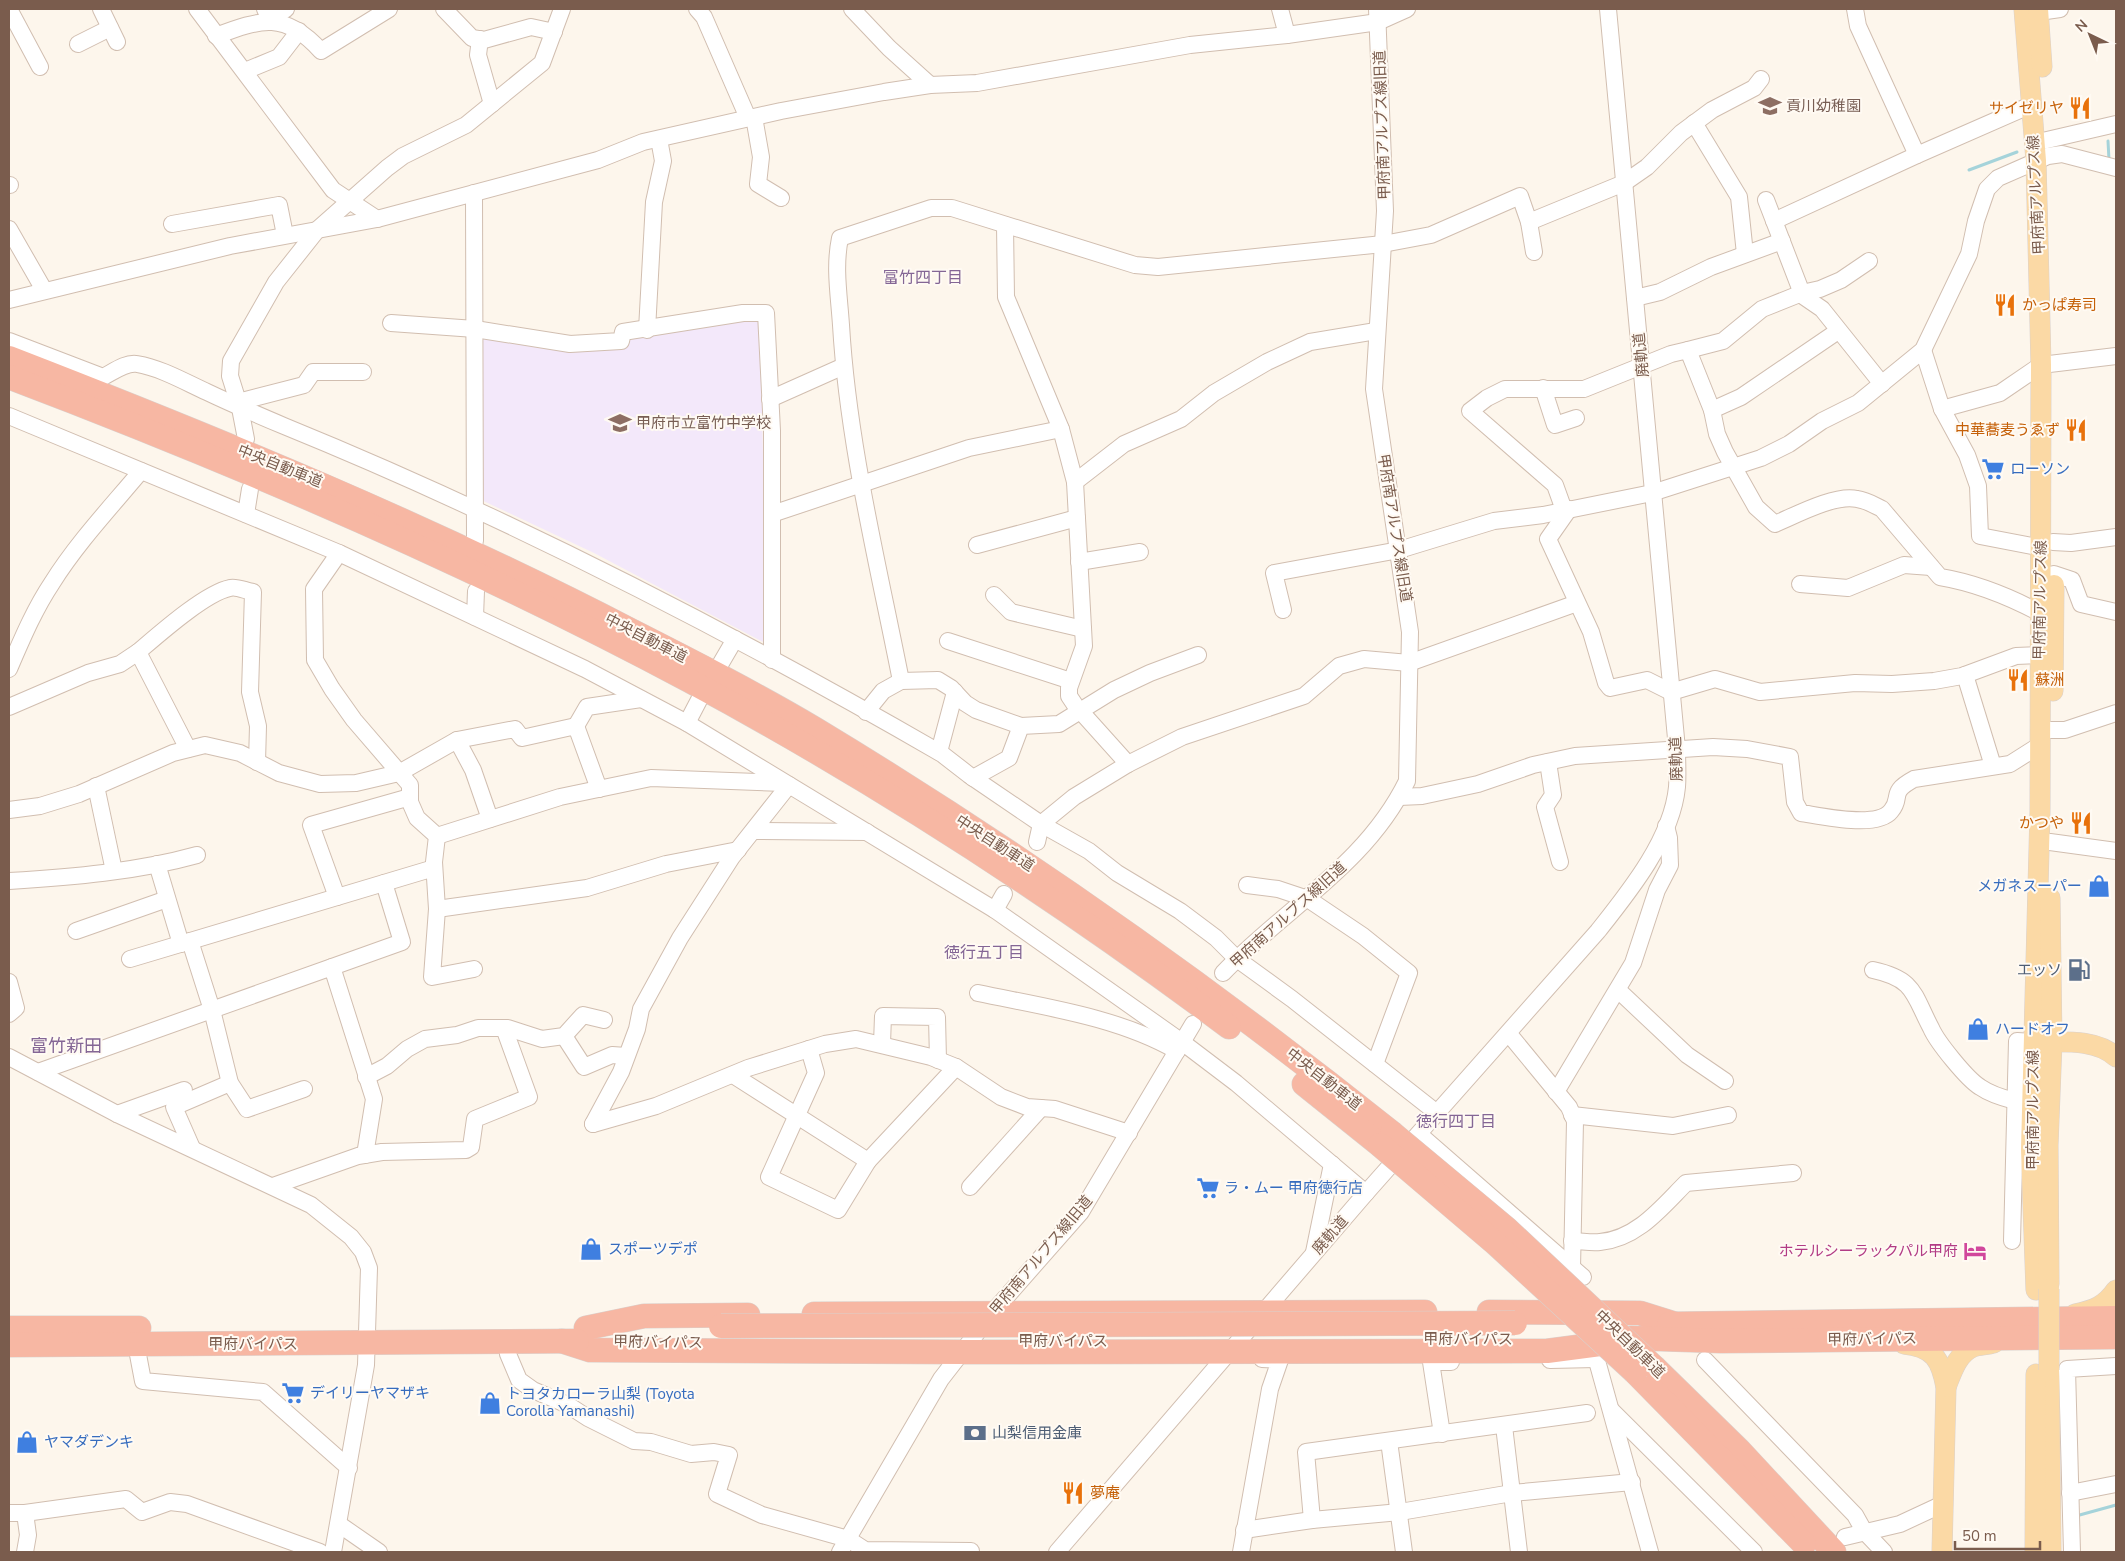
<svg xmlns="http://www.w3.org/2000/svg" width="2125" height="1561" font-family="'Nunito Sans','Noto Sans JP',sans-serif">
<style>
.education{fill:#f3e8fa}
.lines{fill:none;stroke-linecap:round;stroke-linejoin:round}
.stream{stroke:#a5d3da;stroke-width:3}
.minor-casing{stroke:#d1beb0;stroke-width:18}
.major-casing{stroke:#dad1cd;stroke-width:21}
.highway-casing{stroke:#dad1cd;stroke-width:25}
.minor{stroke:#fff;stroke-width:16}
.major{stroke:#fbd9a5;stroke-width:20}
.highway{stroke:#f7b7a3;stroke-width:24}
.major-bridge-casing{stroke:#dad1cd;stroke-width:21;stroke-linecap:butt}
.highway-bridge-casing{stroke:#dad1cd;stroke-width:25;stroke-linecap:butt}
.major-bridge{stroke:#fbd9a5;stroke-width:20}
.highway-bridge{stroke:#f7b7a3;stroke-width:24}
.labels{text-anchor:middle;stroke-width:4;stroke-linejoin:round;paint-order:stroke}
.education-label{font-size:15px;fill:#785e54;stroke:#fffaf3;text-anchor:start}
.food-label{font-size:15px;fill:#c56008;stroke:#fffaf3;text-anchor:end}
.street-label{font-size:15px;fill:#7a5c4d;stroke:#fffaf3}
.shop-label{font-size:15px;fill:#366cbe;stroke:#fffaf3;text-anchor:start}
.service-label{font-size:15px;fill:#4e5e75;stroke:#fffaf3;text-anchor:end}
.hotel-label{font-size:15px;fill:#b23c85;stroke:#fffaf3;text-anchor:end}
.neighbourhood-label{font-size:16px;fill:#846695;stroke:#fffaf3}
.quarter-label{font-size:18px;fill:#846695;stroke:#fffaf3}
</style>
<rect width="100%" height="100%" fill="#fdf6ec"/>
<polygon class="education" points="760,317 767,644 594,553 477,498 478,331 566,348"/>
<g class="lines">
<g class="stream">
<polyline points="2108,141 2109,160"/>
<polyline points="1969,170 2017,152"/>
<polyline points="2076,1516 2116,1505"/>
</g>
<defs>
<g id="minor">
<polyline points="9,9 40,67"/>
<polyline points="101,9 117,42"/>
<polyline points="197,9 333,190 377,219"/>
<polyline points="265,9 270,20 286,9"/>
<polyline points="444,9 472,38 484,40 531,27 554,32"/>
<polyline points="697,9 704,17 748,118"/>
<polyline points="852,9 889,48 930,85"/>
<polyline points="1280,9 1287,35"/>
<polyline points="1855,9 1858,26 1917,155"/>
<polyline points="2039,12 2060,9"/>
<path d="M216,36C261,19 285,11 321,51L389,9"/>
<polyline points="480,39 478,55 492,104"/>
<polyline points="78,44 110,28"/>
<polyline points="245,71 279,57 299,31"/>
<polyline points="754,117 761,157 758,184 781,198"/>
<polyline points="1694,123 1739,197 1745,254"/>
<polyline points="2034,143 2116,124"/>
<polyline points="9,185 10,185"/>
<polyline points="474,193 475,541"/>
<polyline points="1766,200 1803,296 1822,309 1882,384"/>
<polyline points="1774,221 1917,155 2031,105"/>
<polyline points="1529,222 1624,183 1647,167 1681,133 1712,110 1754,88 1761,79"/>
<polyline points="172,224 279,205 285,235"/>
<polyline points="1005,225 1006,297 1061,429 1075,482 1084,646 1069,688 1069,696 1075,705 1128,764"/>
<polyline points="9,229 44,290"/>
<polyline points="1635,298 1660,292 1711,267 1782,241"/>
<polyline points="9,300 230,246 377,219 598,160 643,142 781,111 884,92 930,85 977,83 1190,45 1287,35 1378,22 1407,9"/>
<polyline points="391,323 475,329 570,344 621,341 623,332 743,313 766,313 772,431 772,660"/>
<polyline points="647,330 654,202 663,161 659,139"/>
<path d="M9,341L103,377C113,372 126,362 137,364C161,368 185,382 207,392C232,404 258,415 284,426C510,518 731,632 942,754L969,775L1041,824L1089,851L1117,873L1180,911L1216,938L1237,959L1292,999L1437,1113"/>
<polyline points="1688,350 1723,341 1762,309 1802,293 1820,289 1841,280 1869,261"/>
<polyline points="1923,350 1942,409 1967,455 1978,486 1980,536 2042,548"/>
<polyline points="1543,388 1555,425 1576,418"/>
<polyline points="770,399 844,366"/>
<polyline points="238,402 304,385 313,372 363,372"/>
<polyline points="1942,409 2000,393 2041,365 2116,356"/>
<polyline points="1712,410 1741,397 1838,331"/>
<polyline points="9,416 339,553 585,669 687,723 995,910 1182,1042 1236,1083 1366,1193"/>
<polyline points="246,439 240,408 230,376 231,361 276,282 318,229 387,168 403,156 466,125 542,63 562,9"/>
<polyline points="1075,482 1124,444 1181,419 1214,393 1267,362 1310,342 1376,331"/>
<polyline points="1569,509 1548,539 1591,632 1606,683 1610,688 1647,680 1671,692 1715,679 1760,692 1855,683 1892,684 1934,681 1962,676 2016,656 2039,655"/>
<path d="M1564,510L1555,485L1470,411L1487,398L1505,389H1584L1671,354L1688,350L1712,410L1717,434L1725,452L1756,507L1775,524C1796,515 1835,494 1857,499C1866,500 1874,505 1882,509L1940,577C1976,583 2008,596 2040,613"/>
<polyline points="246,514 250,489"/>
<polyline points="772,514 969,448 1061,429"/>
<polyline points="2053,542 2071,543 2116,537"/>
<polyline points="977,545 1077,518"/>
<polyline points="339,553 314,589 315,660 332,689 354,720 410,785 410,802 417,818 437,836 434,862 437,909 432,977 474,969"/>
<polyline points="1079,562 1140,552"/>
<polyline points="2054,574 2072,580 2081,604 2116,612"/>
<polyline points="1800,584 1848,588 1904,565 1931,567"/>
<polyline points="994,595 1011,612 1083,629"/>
<polyline points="1283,610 1274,573 1399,550 1494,521 1543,515 1652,493 1761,458 1789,444 1822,421 1858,403 1923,350 1969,254 1976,221 1987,189 1998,178 2048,156 2062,154 2116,168"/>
<polyline points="475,617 476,591"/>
<polyline points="948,641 1071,681"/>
<polyline points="721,663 735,639"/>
<path d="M9,669C22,639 34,610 52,583C77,543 111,507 141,471"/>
<polyline points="1965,675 1993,766"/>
<path d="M901,681C878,564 848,444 841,325C839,295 834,267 840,238L931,208H952L1135,265L1158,267L1383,244L1431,235L1520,196L1529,222L1534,252"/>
<polyline points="9,707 88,673 120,664 138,652"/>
<polyline points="866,712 883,691 901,681 938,680 951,688 965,703 976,710 1021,726"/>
<polyline points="687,723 699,700"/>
<polyline points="576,726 587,707 641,699"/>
<polyline points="2040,730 2065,730 2116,713"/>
<polyline points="457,740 473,770 490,819"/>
<path d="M188,749L138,652C158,635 205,593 230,588C236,586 246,591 253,592L250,692L258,726L257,762"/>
<polyline points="939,752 955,692"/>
<polyline points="1548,762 1553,795 1545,807 1560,862"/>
<polyline points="973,778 1009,758 1021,726 1059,724 1114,690 1150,673 1198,655"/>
<polyline points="96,786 114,871"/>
<path d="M1399,797L1422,796L1478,784L1533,765L1575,756L1713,747L1747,749L1790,757L1795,802L1801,813C1821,816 1877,829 1891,811C1903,797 1888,793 1914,779L2010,764L2040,745"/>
<polyline points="9,810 40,806 79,794 173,753 205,745 240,753 279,773 320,784 356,783 399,773 457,740 515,729 522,738 576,726 599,789"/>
<polyline points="754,831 867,832"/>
<polyline points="437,836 560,797 651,778 784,783"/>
<polyline points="1037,842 1041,824 1074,797 1128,764 1182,737 1304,696 1339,666 1364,659 1409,663 1577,603"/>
<polyline points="2050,842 2116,851"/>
<polyline points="157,864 181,944"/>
<path d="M9,881C72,877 136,872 197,855"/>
<polyline points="1247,885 1278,889 1308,899 1363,936 1409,973 1375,1064"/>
<polyline points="337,897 311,825 410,797"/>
<polyline points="437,909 587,888 666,864 738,850"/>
<polyline points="995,910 1004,894"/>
<polyline points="76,931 167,899"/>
<polyline points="190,941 212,1010 230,1083 247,1109 304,1089"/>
<polyline points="130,959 434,868"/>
<polyline points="332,967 402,942 384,883"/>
<path d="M1873,970C1915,979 1913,994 1931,1028C1937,1042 1967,1079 1980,1087C1990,1094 2003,1098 2015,1101"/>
<path d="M1223,973C1285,908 1366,865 1407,781L1410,632L1374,389L1385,211L1377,9"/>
<polyline points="9,982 16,1008 9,1014"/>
<polyline points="1618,990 1687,1055 1725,1081"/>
<path d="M978,993C1044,1007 1118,1017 1177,1051"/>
<polyline points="1509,1034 1569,1107 1575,1121 1572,1268"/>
<polyline points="564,1036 584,1067 612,1055 626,1056"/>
<polyline points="882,1044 883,1016 937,1017 938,1060"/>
<polyline points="809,1049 816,1073 769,1177 838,1210 868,1161"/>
<polyline points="9,1057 117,1114 311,1205 351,1237 363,1252 369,1268 366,1365 333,1552"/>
<polyline points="38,1072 332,967 374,1099 365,1155"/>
<polyline points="733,1075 868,1161 956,1067"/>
<polyline points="366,1077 387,1066 407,1049 425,1039 457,1035 478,1028 508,1028 542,1039 564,1036 583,1015 604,1020"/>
<polyline points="1556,1092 1633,963 1657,890 1670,865 1669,838 1666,826"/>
<polyline points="117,1114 184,1090"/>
<polyline points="1572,1115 1673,1126 1728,1115"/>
<polyline points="593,1124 656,1106 748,1068 825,1044 856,1039 931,1057 956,1067 1001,1097 1027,1107 1055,1109 1129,1133"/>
<polyline points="593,1124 621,1072 637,1029 641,1009 680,938 732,857 789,785"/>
<polyline points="1419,1134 1583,1277"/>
<polyline points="192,1148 174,1107 230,1083"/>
<polyline points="273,1186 358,1156 382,1152 466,1150 471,1147 475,1119 529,1097 504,1028"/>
<polyline points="970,1187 1041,1108"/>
<path d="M1572,1241C1581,1241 1591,1243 1600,1242C1637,1239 1662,1207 1686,1183L1793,1173"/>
<polyline points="2012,1241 2017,1041 2033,1042"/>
<polyline points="1314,1252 1332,1164"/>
<polyline points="507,1341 508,1354 519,1380 533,1390 568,1405 588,1418 634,1441 651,1442 691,1454 714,1452 729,1455 717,1494 762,1515 848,1539 865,1550 971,1551"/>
<polyline points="136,1344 143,1381 263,1392 349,1468"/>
<polyline points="1594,1350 1650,1552"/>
<polyline points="1550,1360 1596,1359"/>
<polyline points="1705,1360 1855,1515 1864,1531 1884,1552"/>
<polyline points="1612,1411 1754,1552"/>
<polyline points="1504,1426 1519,1552"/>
<polyline points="1442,1434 1431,1362 1451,1362"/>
<polyline points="1389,1441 1404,1552"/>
<polyline points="2070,1493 2116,1484"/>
<polyline points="9,1513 25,1513"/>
<polyline points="1312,1520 1306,1452 1587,1413"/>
<polyline points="340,1525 379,1552"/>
<polyline points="1244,1530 1312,1520 1400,1512 1512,1493 1632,1482"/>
<polyline points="1845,1537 1900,1524 1943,1504"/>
<polyline points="25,1552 28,1535 25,1513 126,1499 142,1512 170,1502 187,1504 320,1552"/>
<polyline points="840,1552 941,1379 993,1312 1081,1212 1193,1024"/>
<path d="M1057,1552L1366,1193L1598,931C1629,892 1672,839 1677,787C1678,775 1677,761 1677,749L1608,9"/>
<polyline points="1241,1552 1270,1389 1280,1360 1262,1359"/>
<polyline points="2072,1552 2067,1369 2116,1366"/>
</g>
<g id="major">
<polyline points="2024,9 2036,161 2041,365 2040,812 2031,1149 2036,1290"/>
<polyline points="2038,9 2042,67"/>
<polyline points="2053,691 2054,585"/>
<path d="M2039,1042C2064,1042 2097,1039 2116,1057"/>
<polyline points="2049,1284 2048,1145 2052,1042 2050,898"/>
<path d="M2075,1314C2094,1310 2105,1306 2116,1290"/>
<path d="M1904,1344C1934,1347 1941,1360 1946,1387L1942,1552"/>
<polyline points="2049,1370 2051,1552"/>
<path d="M1946,1387C1952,1372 1957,1354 1973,1347C1979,1345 1987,1345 1994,1343"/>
<polyline points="2035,1552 2036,1374"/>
</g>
<g id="highway">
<path d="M9,358C221,440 429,526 632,631C693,662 756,694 815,729C1017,851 1208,986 1392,1133"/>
<path d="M9,377C241,465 471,564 690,681C878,782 1058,899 1229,1027"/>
<polyline points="1304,1084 1380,1145"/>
<polyline points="1489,1312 1640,1313 1675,1324"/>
<polyline points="814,1314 1425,1312"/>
<polyline points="1669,1324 2116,1318"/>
<polyline points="9,1328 139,1328"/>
<polyline points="586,1328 644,1316 748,1315"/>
<polyline points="1631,1338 1721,1341 2116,1337"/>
<polyline points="562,1341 590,1350 961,1352 1547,1351 1646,1338"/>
<polyline points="9,1345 577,1341"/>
<polyline points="1655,1368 1739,1450 1834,1552"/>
<polyline points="1635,1372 1804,1544"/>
</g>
</defs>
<use href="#minor" class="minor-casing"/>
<use href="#major" class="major-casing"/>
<use href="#highway" class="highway-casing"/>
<use href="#minor" class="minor"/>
<use href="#major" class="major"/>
<use href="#highway" class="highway"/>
<defs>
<polyline id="major-bridge" points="2049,1289 2049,1370"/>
<g id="highway-bridge">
<polyline points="1392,1133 1507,1229 1655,1368"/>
<polyline points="1380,1145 1495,1243 1635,1372"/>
<polyline points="721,1326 1515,1323"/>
</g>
</defs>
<use href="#major-bridge" class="major-bridge-casing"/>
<use href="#highway-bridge" class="highway-bridge-casing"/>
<use href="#major-bridge" class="major-bridge"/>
<use href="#highway-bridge" class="highway-bridge"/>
</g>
<defs>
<symbol id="school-bare" viewBox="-9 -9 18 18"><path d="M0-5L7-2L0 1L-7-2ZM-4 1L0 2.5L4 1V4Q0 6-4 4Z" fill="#8d6e63" stroke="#fffaf3" stroke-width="2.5" paint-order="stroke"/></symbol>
<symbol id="restaurant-bare" viewBox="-9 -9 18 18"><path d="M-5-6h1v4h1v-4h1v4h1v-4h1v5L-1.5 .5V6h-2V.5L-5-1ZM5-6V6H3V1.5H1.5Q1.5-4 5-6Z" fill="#e8710a" stroke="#fffaf3" stroke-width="2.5" paint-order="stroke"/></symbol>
<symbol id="supermarket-bare" viewBox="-9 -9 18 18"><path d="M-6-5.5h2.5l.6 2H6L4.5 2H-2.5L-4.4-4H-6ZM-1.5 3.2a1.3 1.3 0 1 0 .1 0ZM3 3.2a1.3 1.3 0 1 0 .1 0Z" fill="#3f7fe0" stroke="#fffaf3" stroke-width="2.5" paint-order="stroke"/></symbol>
<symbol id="shop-bare" viewBox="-9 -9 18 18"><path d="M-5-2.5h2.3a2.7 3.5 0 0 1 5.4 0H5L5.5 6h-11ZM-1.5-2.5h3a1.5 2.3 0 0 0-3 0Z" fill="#3f7fe0" stroke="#fffaf3" stroke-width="2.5" paint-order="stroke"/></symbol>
<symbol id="fuel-bare" viewBox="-9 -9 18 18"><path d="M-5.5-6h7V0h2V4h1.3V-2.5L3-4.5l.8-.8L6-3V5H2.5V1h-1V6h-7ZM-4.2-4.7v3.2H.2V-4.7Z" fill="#5c6f8a" stroke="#fffaf3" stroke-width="2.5" paint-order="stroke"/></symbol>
<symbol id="hotel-bare" viewBox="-9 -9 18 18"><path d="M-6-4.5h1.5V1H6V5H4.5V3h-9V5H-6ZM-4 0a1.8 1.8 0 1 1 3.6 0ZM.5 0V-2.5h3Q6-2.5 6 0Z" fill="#d1479c" stroke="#fffaf3" stroke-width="2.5" paint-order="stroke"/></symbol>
<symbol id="bank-bare" viewBox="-9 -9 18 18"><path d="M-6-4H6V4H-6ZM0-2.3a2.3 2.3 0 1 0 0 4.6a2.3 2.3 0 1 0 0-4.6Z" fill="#5c6f8a" stroke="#fffaf3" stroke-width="2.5" paint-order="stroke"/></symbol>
</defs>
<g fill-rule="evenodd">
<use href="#school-bare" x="1754" y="90" width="32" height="32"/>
<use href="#restaurant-bare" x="2064" y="92" width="32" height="32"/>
<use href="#restaurant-bare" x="1989" y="289" width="32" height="32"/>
<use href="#school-bare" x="604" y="407" width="32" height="32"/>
<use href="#restaurant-bare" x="2060" y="414" width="32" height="32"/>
<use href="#supermarket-bare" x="1977" y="453" width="32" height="32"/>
<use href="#restaurant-bare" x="2002" y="664" width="32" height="32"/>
<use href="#restaurant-bare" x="2065" y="807" width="32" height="32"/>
<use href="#shop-bare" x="2083" y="870" width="32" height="32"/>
<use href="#fuel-bare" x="2063" y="954" width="32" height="32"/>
<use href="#shop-bare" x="1962" y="1013" width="32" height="32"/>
<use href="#supermarket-bare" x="1192" y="1172" width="32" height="32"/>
<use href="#shop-bare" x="575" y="1233" width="32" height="32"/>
<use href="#hotel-bare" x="1959" y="1235" width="32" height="32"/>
<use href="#supermarket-bare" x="277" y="1377" width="32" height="32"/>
<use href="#shop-bare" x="474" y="1387" width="32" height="32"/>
<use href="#bank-bare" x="959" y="1417" width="32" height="32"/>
<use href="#shop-bare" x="11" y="1426" width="32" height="32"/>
<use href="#restaurant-bare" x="1057" y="1477" width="32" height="32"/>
</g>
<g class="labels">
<g class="education-label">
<text x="1786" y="111">貢川幼稚園</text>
<text x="636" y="428">甲府市立富竹中学校</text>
</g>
<g class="food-label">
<text x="2064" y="113">サイゼリヤ</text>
<text x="2022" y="310" text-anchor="start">かっぱ寿司</text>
<text x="2060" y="435">中華蕎麦うゑず</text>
<text x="2035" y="685" text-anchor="start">蘇洲</text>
<text x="2064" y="828">かつや</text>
<text x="1090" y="1498" text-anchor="start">夢庵</text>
</g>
<g class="street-label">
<text transform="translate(1382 125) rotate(-92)" y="5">甲府南アルプス線旧道</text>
<text transform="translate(2036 195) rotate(-93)" y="5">甲府南アルプス線</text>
<text transform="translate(1641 355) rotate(-96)" y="5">廃軌道</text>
<text transform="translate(280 466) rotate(22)" y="5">中央自動車道</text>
<text transform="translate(1395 528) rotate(81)" y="5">甲府南アルプス線旧道</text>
<text transform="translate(2040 600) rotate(-89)" y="5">甲府南アルプス線</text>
<text transform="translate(646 638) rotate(27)" y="5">中央自動車道</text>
<text transform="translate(1676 759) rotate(-92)" y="5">廃軌道</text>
<text transform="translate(995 843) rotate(33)" y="5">中央自動車道</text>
<text transform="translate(1288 915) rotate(-42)" y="5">甲府南アルプス線旧道</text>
<text transform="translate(1324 1079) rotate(38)" y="5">中央自動車道</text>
<text transform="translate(2033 1110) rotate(-90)" y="5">甲府南アルプス線</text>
<text transform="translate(1330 1235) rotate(-49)" y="5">廃軌道</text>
<text transform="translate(1041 1255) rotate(-50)" y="5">甲府南アルプス線旧道</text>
<text x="1468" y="1344">甲府バイパス</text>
<text transform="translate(1872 1339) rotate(-1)" y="5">甲府バイパス</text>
<text x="1063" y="1346">甲府バイパス</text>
<text transform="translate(658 1342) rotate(1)" y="5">甲府バイパス</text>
<text x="253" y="1349">甲府バイパス</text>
<text transform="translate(1630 1344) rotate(44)" y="5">中央自動車道</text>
</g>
<g class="shop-label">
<text x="2010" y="474">ローソン</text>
<text x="2082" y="891" text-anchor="end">メガネスーパー</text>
<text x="1995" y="1034">ハードオフ</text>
<text x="1224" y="1193">ラ・ムー 甲府徳行店</text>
<text x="608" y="1254">スポーツデポ</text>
<text x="310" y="1398">デイリーヤマザキ</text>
<text x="506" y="1399">トヨタカローラ山梨 (Toyota<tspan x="506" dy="17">Corolla Yamanashi)</tspan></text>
<text x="44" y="1447">ヤマダデンキ</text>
</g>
<g class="service-label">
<text x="2062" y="975">エッソ</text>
<text x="992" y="1438" text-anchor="start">山梨信用金庫</text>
</g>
<g class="hotel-label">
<text x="1958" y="1256">ホテルシーラックパル甲府</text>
</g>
<g class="neighbourhood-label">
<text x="923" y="283">富竹四丁目</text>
<text x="984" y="958">徳行五丁目</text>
<text x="1456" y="1127">徳行四丁目</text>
</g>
<g class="quarter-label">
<text x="66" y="1052">富竹新田</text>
</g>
</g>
<rect width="2125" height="1561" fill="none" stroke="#7a5c4d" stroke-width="20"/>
<g transform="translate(2090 35) rotate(317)" stroke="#fffaf3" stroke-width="4" paint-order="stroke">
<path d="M0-4L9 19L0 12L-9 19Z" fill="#7a5c4d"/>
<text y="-8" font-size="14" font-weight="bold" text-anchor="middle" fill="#7a5c4d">N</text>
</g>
<path d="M1955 1541v8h85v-8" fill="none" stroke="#7a5c4d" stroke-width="2.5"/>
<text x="1962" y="1541" font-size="15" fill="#7a5c4d" stroke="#fffaf3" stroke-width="4" paint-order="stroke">50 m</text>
</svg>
